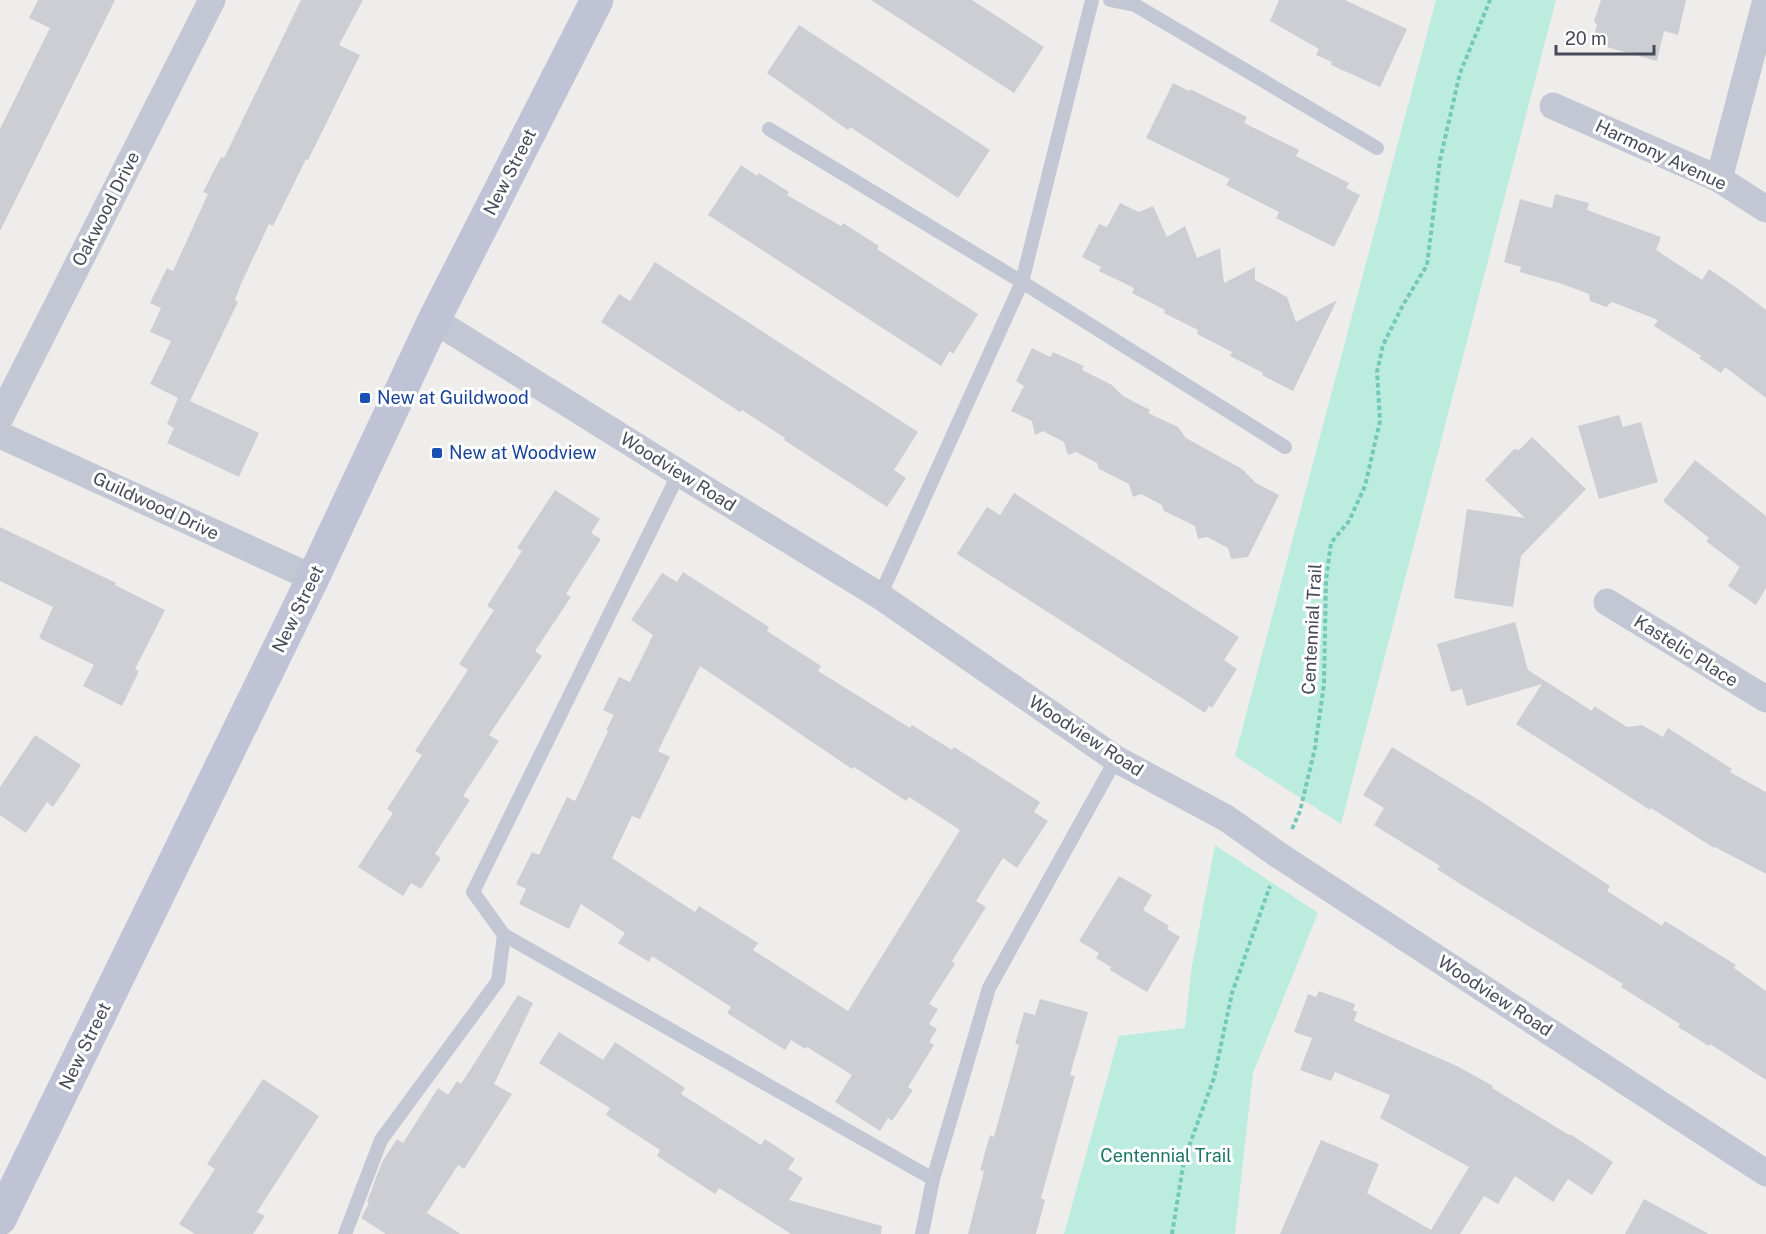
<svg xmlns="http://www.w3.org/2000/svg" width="1766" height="1234" font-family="'Public Sans',sans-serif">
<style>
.green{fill:#bbecdd}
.building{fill:#cdcdd4;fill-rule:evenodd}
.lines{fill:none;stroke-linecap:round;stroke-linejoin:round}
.path{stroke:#75c8b9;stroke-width:4;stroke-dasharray:4.5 3;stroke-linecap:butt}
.service{stroke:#c3c7d3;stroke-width:14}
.minor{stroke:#c3c7d3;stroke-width:27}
.secondary{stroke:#bfc3d5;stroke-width:33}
.transit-dot{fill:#1a4fb4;stroke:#fff;stroke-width:2}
.labels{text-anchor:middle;stroke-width:6;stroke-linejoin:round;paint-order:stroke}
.street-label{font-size:18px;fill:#464a59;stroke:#fff}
.transit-label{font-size:18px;fill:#164399;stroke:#fff;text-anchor:start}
.park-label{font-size:18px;fill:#1a7665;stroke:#fff}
</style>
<rect width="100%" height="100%" fill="#efedec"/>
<g class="green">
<polygon points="1436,0 1556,0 1341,824 1235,756"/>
<polygon points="1215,845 1318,913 1253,1073 1235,1234 1064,1234 1119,1036 1185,1028 1192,966"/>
</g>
<g class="building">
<polygon points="38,0 115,0 0,231 0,129 50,28 29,18"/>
<polygon points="301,0 363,0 339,45 360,55 308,160 306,159 273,226 269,224 241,284 235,300 238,302 190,401 259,433 239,477 167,443 174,428 167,424 178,398 150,384 171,341 150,332 161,308 150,303 167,268 173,271 208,194 203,192 221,157 224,158"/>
<polygon points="871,0 972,0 1044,47 1014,93"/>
<polygon points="1279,0 1345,0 1407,29 1380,87 1331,65 1332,62 1316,55 1319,49 1270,21"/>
<polygon points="1601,0 1686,0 1678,35 1664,31 1657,61 1592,43 1597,25 1594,21"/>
<polygon points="799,25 990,150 958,198 850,127 848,130 767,73"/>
<polygon points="1173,83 1189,91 1190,89 1247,117 1244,123 1299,150 1296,156 1349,183 1346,188 1360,195 1334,247 1276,218 1279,212 1226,185 1230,179 1146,138"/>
<polygon points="741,165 757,176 759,173 789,192 787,195 841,226 843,223 879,246 877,249 978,314 953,354 950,351 941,366 708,215"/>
<polygon points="1555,194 1589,203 1587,210 1661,237 1656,250 1702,280 1709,269 1737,288 1766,310 1766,398 1725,367 1721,373 1699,358 1701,356 1654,326 1658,320 1612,302 1606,307 1590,301 1589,294 1562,284 1520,272 1521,267 1504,262 1520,199 1552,208"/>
<polygon points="1120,203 1139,212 1153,206 1167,237 1185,226 1197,258 1220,248 1224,283 1255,267 1255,280 1287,297 1296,322 1337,300 1293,391 1262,375 1263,373 1230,356 1232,352 1197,334 1198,330 1164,313 1165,310 1132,293 1134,288 1099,271 1101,267 1082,257 1099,224 1107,227"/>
<polygon points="655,262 918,432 894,470 906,478 887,507 784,440 785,438 742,410 740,412 601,322 619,294 630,301"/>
<polygon points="1032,348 1050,357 1053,352 1084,366 1082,370 1112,385 1123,396 1150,410 1148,413 1178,427 1186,438 1242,469 1256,483 1279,495 1248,557 1231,559 1228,548 1207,537 1198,539 1195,526 1164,511 1162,505 1141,494 1133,497 1129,484 1099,469 1097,463 1076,452 1068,455 1064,442 1043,431 1035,435 1032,421 1011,411 1024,386 1016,381"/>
<polygon points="1619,415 1623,427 1641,422 1658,482 1599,499 1578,426"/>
<polygon points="1532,437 1586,489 1521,556 1513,607 1454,598 1467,509 1525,518 1485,480 1514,449 1519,450"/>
<polygon points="1695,460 1766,516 1766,588 1756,605 1728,586 1740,567 1706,541 1709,538 1663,501"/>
<polygon points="555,490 600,519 591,533 601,539 566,594 571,597 535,651 542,656 489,735 499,741 463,796 470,800 435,854 441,858 421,889 411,883 403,896 358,867 393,813 387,809 422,755 415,751 468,670 459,664 494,610 487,606 522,551 517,548"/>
<polygon points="1014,493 1239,637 1224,660 1237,669 1212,708 1209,706 1205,713 957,554 987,507 1000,515"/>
<polygon points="0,527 116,583 115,585 165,610 135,669 139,671 122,706 83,686 94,665 39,638 53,607 0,581"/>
<path d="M683,572L769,627L767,631L821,666L818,671L910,728L912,725L952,750L954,747L1040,802L1034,812L1048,821L1017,868L1003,858L976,901L986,907L952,961L955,964L929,1004L938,1009L929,1024L937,1029L929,1042L934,1045L908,1087L913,1090L892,1121L888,1118L880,1131L835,1102L852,1075L807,1047L805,1049L791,1040L785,1050L727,1013L731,1007L652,956L649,962L618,943L625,933L581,904L569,929L519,904L526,889L516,884L532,852L539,855L567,797L575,801L608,731L606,730L614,715L603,710L619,677L630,682L653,635L631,620L662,573L677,582ZM700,666L852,769L854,767L906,801L909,797L960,830L848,1011L753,950L758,943L699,906L695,912L612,858L632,816L640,819L670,757L658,751Z"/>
<polygon points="1515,622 1528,670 1592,711 1594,706 1627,727 1642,725 1663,737 1668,728 1732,769 1730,772 1766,792 1766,874 1715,847 1714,848 1651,808 1650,810 1516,724 1542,684 1467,706 1462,689 1451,692 1437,644"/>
<polygon points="35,735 81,765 53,807 47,802 26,833 0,815 0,787"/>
<polygon points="1392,747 1482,802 1610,886 1607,891 1662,926 1665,921 1736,965 1734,968 1766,991 1766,1080 1710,1044 1709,1046 1678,1027 1680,1024 1621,987 1623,984 1465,887 1437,869 1440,866 1374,825 1384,808 1363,795"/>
<polygon points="1119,876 1152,895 1143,910 1169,926 1167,929 1180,937 1147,992 1110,970 1111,967 1096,958 1099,953 1079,941"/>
<polygon points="1319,991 1355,1004 1353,1010 1357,1012 1354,1021 1457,1066 1493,1086 1492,1088 1569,1135 1570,1134 1613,1162 1592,1195 1568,1179 1553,1202 1515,1176 1498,1204 1484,1196 1460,1234 1280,1234 1321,1140 1379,1164 1367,1193 1431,1230 1469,1167 1380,1118 1390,1095 1335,1072 1331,1081 1300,1070 1312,1038 1294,1032 1308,994 1316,997"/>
<polygon points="518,995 533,1003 494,1084 512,1094 464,1169 458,1165 427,1213 461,1234 386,1234 361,1218 369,1203 367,1202 382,1162 397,1139 403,1143 438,1088 448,1095 457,1081 461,1084"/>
<polygon points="1040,999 1088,1012 1070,1075 1075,1076 1041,1198 1045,1200 1036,1234 968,1234 984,1171 980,1170 990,1135 994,1137 1019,1045 1015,1044 1024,1012 1035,1015"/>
<polygon points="559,1032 603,1060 615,1042 685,1088 681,1094 761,1145 765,1139 795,1159 788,1169 803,1178 789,1200 882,1226 881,1234 791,1234 719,1188 715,1194 657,1156 660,1150 606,1115 610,1108 539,1063"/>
<polygon points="263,1079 319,1116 257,1212 265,1216 253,1234 195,1234 179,1224 215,1169 207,1164"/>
<polygon points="1644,1199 1709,1234 1625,1234"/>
</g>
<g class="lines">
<g class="path">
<polyline points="1292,829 1300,811 1315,748 1324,684 1326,580 1331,543 1349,521 1365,486 1380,421 1377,372 1383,345 1403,305 1427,265 1440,160 1460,73 1490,0"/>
<polyline points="1172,1234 1184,1160 1214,1078 1232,993 1270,886"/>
</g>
<g class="service">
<polyline points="1110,0 1135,5 1377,148"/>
<polyline points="769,129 1022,282 1285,447"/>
<polyline points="880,596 1022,282 1092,0"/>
<polyline points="504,935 933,1179"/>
<polyline points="345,1234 381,1140 498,981 504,935 473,892 679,473"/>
<polyline points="922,1234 933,1179 989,988 1116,759"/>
</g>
<g class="minor">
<polyline points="1553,106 1719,179 1766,209"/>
<polyline points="1719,179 1766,0"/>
<polyline points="434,320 679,473 880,596 1116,759 1226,818 1280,856 1766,1173"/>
<polyline points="0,418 212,0"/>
<polyline points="0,435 313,578"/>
<polyline points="1607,602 1766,699"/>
</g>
<polyline class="secondary" points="0,1219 313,578 434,320 597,0"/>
</g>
<g class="transit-dot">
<rect x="359" y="392" width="12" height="12" rx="3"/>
<rect x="431" y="447" width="12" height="12" rx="3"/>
</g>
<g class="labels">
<g class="street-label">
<text transform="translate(1661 155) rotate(25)" y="6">Harmony Avenue</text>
<text transform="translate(510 172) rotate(-63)" y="6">New Street</text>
<text transform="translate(106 209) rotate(-63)" y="6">Oakwood Drive</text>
<text transform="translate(678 472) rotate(32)" y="6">Woodview Road</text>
<text transform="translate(156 506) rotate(25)" y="6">Guildwood Drive</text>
<text transform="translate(298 609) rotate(-64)" y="6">New Street</text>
<text transform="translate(1312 629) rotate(-87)" y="6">Centennial Trail</text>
<text transform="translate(1686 651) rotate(32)" y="6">Kastelic Place</text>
<text transform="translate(1086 736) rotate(33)" y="6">Woodview Road</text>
<text transform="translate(1495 996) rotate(33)" y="6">Woodview Road</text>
<text transform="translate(85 1046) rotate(-64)" y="6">New Street</text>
</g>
<g class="transit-label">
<text x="377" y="404">New at Guildwood</text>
<text x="449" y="459">New at Woodview</text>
</g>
<g class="park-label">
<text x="1166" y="1162">Centennial Trail</text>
</g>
</g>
<path d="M1556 45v9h98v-9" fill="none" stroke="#464a59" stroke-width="3"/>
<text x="1565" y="45" font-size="18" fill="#464a59" stroke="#ffffff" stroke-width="4.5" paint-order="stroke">20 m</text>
</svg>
